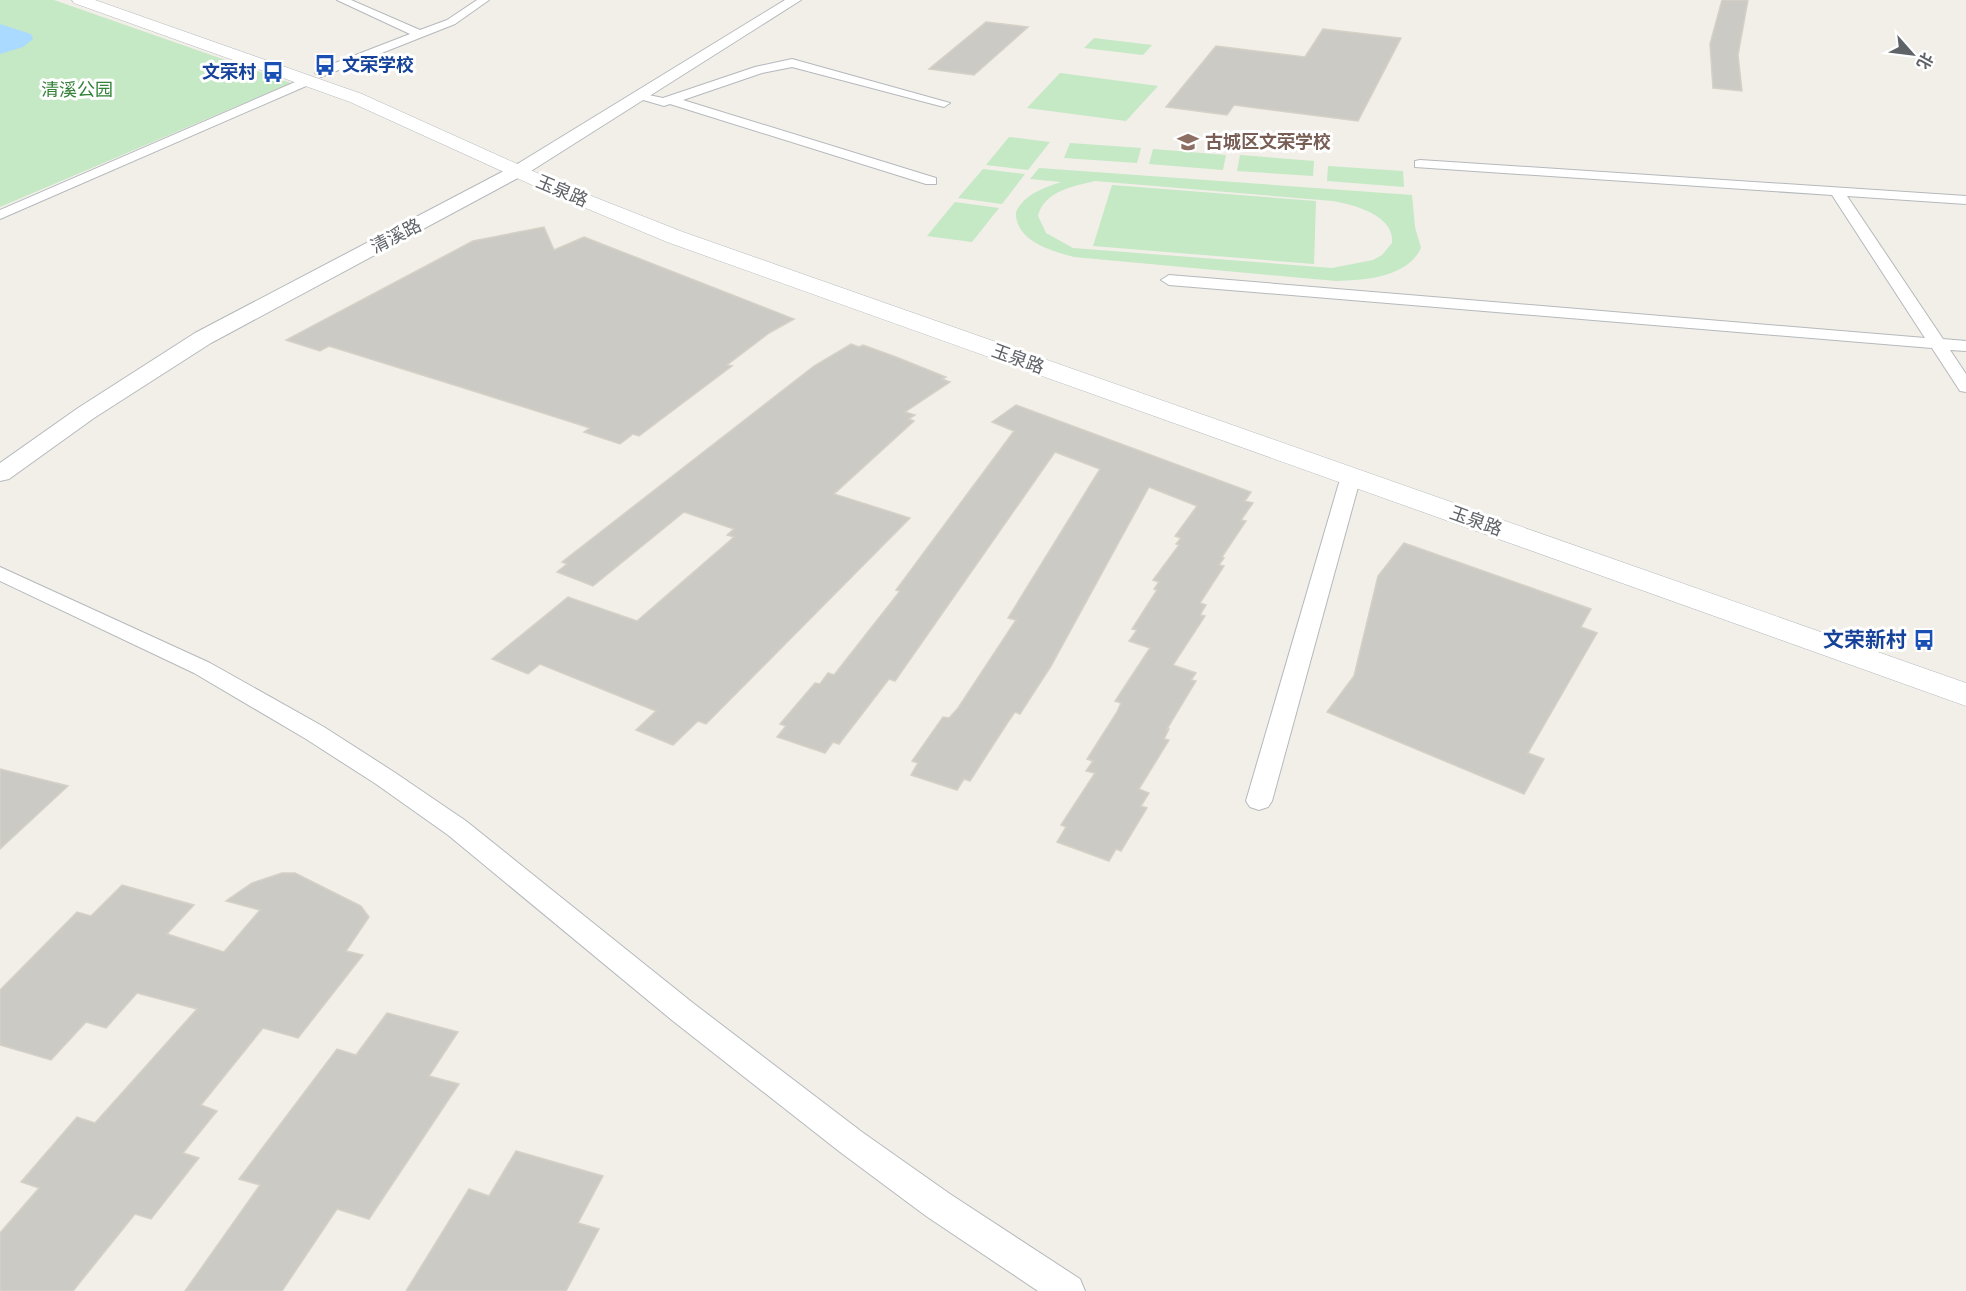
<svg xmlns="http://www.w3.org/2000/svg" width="1966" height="1291" font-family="Montserrat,'Noto Sans SC',sans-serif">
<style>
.green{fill:#c5e8c5;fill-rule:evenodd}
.water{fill:#aadaff}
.building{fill:#cccac5;stroke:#d6d1c6;stroke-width:1.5}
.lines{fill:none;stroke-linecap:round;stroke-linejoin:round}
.minor-casing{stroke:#b5b8bc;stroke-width:2}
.tertiary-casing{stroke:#b5b8bc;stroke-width:2}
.secondary-casing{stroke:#b6babf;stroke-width:1}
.minor{fill:#fff;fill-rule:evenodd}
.tertiary{fill:#fff;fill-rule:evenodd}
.secondary{fill:#fff;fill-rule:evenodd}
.labels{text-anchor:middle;stroke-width:6;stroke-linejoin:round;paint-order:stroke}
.far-transit-label{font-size:18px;font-weight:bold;fill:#164399;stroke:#fff;text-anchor:start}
.far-park-label{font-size:18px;fill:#348238;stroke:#fff}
.far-education-label{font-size:18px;font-weight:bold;fill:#785e54;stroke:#fff;text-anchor:start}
.far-street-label{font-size:18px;fill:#5f6368;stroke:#fff}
.transit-label{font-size:21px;font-weight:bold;fill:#164399;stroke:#fff;text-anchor:end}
</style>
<rect width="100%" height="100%" fill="#f1efe8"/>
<g class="green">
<polygon points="0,0 54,0 291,83 0,207"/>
<polygon points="1094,38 1152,45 1143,55 1084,48"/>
<polygon points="1060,73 1158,86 1126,121 1027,108"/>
<polygon points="1009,137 1050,142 1028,170 986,165"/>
<polygon points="1070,143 1141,148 1137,163 1064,158"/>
<polygon points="1153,149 1226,155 1223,170 1149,164"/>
<polygon points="1240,155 1314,161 1313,176 1237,171"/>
<polygon points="1328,166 1403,171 1404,187 1327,181"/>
<path d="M1039,168L1412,195L1415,227L1421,248C1407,278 1364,280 1336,281L1074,257C1051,251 1015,241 1016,212C1025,194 1043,188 1061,182L1030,179ZM1095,181L1333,201C1354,205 1395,215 1392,243L1382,255L1373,260L1332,268L1073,248L1046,233L1038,216C1044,191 1074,186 1095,181Z"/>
<polygon points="983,169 1025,174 1002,204 958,198"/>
<polygon points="1112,185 1316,201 1314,264 1093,246"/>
<polygon points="955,202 999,208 972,242 927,236"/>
</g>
<polygon class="water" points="0,24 31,34 33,39 23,47 0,54"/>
<g class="building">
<polygon points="1722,0 1748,0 1738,55 1742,91 1713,88 1710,44"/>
<polygon points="986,22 1028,27 974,75 929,69"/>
<polygon points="1323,29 1401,38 1358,121 1234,105 1227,115 1166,107 1216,46 1305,57"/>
<polygon points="544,227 554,250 584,237 794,319 769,333 727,365 732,366 639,436 633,434 620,444 584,432 590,428 467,389 329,346 320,351 286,340 473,241"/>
<polygon points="851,344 859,347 863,345 896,357 946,377 942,379 950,382 905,412 915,415 909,419 914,421 834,494 910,518 706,724 698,721 673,745 636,730 656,711 540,664 528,674 492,659 568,597 637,621 734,537 727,535 734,529 684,512 593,586 557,572 567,564 562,562 814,366"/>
<polygon points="1016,405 1251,492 1245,501 1253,503 1241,520 1246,521 1222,557 1224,558 1219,565 1224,566 1200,603 1206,605 1200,615 1205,616 1173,665 1196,673 1191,680 1196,681 1167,729 1169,729 1164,739 1169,740 1139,789 1149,793 1141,806 1147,808 1121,851 1116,849 1109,861 1057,842 1066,827 1061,825 1095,773 1086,771 1093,761 1087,759 1117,712 1121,703 1115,701 1150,648 1129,641 1137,630 1132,629 1157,590 1154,589 1159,582 1153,580 1179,545 1176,544 1181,538 1175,536 1197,506 1149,487 1051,666 1020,714 1015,712 1008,722 970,781 964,779 957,790 911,775 918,763 912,761 943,717 949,718 958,708 1016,620 1008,618 1100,469 1055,452 895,681 889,679 839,744 833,742 825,753 777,737 786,726 780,724 815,683 820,684 828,673 834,675 900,591 896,590 1014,431 992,422"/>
<polygon points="1404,543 1591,609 1581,627 1597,633 1528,753 1544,759 1524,794 1327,712 1354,676 1378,576"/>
<polygon points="0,769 68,786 0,849"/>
<polygon points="282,873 295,873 361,906 369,917 346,951 363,955 298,1038 263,1028 201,1105 217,1111 183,1153 199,1158 151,1219 135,1214 73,1291 0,1291 0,1233 39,1188 21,1182 77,1117 95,1123 197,1009 137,993 106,1028 86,1022 51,1060 0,1045 0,990 77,912 91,916 122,885 194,905 167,934 224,952 260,910 226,901 252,883"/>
<polygon points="387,1013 458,1032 429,1076 459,1084 369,1219 337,1209 282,1291 185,1291 260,1185 239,1179 337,1049 356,1055"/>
<polygon points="516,1151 603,1176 578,1223 599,1229 566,1291 406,1291 469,1189 489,1196"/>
</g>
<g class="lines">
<defs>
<g id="minor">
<polygon points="337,0 351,0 420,30 447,20 477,0 489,0 455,24 321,77 315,73 317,70 410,34"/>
<polygon points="792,59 950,103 944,107 792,67 762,73 683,100 936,178 936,184 926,184 670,104 664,106 633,97 639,93 663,98 755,67"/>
<polygon points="309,76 315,80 313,83 0,219 0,210"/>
<polygon points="1420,160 1966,196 1966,204 1847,196 1943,339 1966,341 1966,351 1950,350 1966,374 1966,392 1960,391 1932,348 1169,285 1161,280 1169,275 1925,338 1832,195 1415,167 1415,161"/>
<polygon points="1351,470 1361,476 1272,801 1268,807 1259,810 1250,807 1246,801 1341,476"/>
<polygon points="0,567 210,663 324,727 394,772 466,821 693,1003 862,1132 950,1194 1080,1279 1085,1291 1038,1291 926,1216 840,1152 673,1021 448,835 376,784 306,739 194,673 0,581"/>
</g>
<polygon id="tertiary" points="785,0 801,0 531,171 211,343 94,418 9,479 0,481 0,463 78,408 195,333 519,163"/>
<polygon id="secondary" points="72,0 95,0 362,94 566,186 683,232 1966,683 1966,706 667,242 552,194 350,102 74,3"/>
</defs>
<use href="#minor" class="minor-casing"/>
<use href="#tertiary" class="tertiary-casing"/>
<use href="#secondary" class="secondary-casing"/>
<use href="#minor" class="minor"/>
<use href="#tertiary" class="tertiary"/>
<use href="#secondary" class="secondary"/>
</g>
<defs>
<symbol id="bus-bare" viewBox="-9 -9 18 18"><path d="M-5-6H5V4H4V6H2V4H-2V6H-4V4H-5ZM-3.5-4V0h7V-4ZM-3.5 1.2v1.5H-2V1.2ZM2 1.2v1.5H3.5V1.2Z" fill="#1a4fb4" stroke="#fff" stroke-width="2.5" paint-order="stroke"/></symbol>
<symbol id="school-bare" viewBox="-9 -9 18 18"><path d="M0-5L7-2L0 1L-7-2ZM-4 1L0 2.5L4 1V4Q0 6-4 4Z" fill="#8d6e63" stroke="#fff" stroke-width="2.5" paint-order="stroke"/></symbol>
</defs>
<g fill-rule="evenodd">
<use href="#bus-bare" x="310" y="50" width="30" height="30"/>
<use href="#bus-bare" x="258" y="57" width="30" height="30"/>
<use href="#school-bare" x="1173" y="127" width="30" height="30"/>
<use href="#bus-bare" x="1909" y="625" width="30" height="30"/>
</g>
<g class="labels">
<g class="far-transit-label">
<text x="342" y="71">文荣学校</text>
<text x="256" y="78" text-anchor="end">文荣村</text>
</g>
<g class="far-park-label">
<text x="77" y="96">清溪公园</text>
</g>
<g class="far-education-label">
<text x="1205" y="148">古城区文荣学校</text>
</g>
<g class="far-street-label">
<text transform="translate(562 191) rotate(23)" y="6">玉泉路</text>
<text transform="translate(396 236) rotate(-27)" y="6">清溪路</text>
<text transform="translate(1018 359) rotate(20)" y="6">玉泉路</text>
<text transform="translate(1476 521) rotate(20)" y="6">玉泉路</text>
</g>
<g class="transit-label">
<text x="1907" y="647">文荣新村</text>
</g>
</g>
<g transform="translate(1912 54) rotate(118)" stroke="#ffffff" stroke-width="4.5" paint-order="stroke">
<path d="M0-4.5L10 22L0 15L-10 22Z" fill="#5f6368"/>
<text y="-9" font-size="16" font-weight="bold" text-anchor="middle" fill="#5f6368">北</text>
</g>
</svg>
